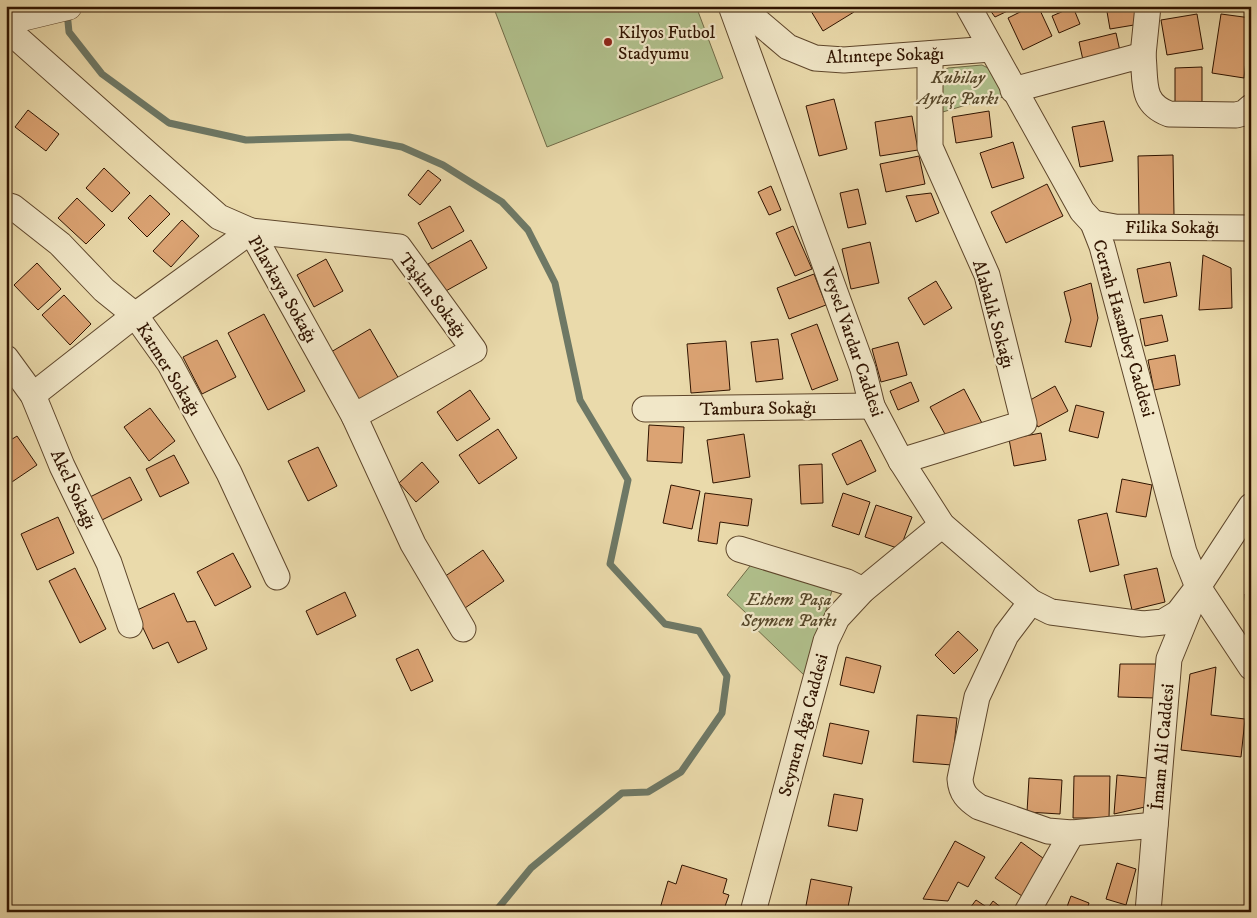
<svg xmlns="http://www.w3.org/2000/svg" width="1257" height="918" font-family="'IM FELL DW Pica',serif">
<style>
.green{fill:#b1c18d;stroke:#706a46}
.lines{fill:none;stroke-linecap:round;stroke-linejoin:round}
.stream{stroke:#6e7865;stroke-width:7}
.building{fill:#dba373;stroke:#301400}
.minor-casing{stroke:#5e462b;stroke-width:27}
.tertiary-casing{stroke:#5e462b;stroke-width:29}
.minor{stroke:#f1e7c8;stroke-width:25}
.tertiary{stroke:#f1e7c8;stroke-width:28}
.poi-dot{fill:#8f2418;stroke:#f1e7c8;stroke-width:2}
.labels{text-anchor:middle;stroke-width:4.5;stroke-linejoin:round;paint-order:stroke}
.poi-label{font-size:18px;fill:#301400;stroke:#f1e7c8;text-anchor:start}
.street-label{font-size:18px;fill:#301400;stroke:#f1e7c8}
.park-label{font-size:18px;font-style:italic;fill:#57482a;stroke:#f1e7c8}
</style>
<rect width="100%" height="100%" fill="#eadaab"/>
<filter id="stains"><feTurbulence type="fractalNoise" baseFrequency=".004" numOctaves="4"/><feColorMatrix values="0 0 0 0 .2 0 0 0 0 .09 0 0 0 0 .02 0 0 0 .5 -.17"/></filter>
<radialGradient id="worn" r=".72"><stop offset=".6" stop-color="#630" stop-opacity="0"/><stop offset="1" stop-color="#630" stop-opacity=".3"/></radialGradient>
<g class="green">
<polygon points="493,6 696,6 723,78 547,147"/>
<polygon points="982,65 998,73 1013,96 983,100 936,114 937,75 948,68"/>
<polygon points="754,561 834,584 806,677 746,619 747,614 727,595"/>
</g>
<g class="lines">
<polyline class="stream" points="67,12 69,32 102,74 169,123 246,140 349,137 402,147 443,165 502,202 528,230 555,283 580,400 628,480 610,564 665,624 699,631 727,676 722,713 681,772 648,792 622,793 531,868 495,912"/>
</g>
<g class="building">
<polygon points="808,6 851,6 854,12 823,31"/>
<polygon points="987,6 1018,6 995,17"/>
<polygon points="1032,6 1038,6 1052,36 1023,50 1008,18"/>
<polygon points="1106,6 1137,6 1140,24 1110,29"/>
<polygon points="1073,7 1080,24 1059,33 1052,16"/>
<polygon points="1197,14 1203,49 1167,55 1161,20"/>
<polygon points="1221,14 1251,18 1244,78 1212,73"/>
<polygon points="1116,33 1120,51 1083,60 1079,42"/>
<polygon points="1202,67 1202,104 1175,103 1175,68"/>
<polygon points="834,99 847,149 819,156 806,106"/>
<polygon points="28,110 59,134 46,151 15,127"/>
<polygon points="989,111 992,137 956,143 952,117"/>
<polygon points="912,116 918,150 880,156 875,122"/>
<polygon points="1104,121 1113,161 1080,167 1072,127"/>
<polygon points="1013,142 1024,178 992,188 980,153"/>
<polygon points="1173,155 1174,215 1139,216 1138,156"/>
<polygon points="919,156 925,184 886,192 880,164"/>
<polygon points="104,168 130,193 112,212 86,188"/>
<polygon points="428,170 441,180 420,205 408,195"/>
<polygon points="1047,184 1063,216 1006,243 991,212"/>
<polygon points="771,186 781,210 769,215 758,192"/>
<polygon points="858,189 866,224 848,228 840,193"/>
<polygon points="931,193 939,213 916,222 906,196"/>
<polygon points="150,195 170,214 147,237 128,218"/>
<polygon points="77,198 105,225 86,244 58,218"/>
<polygon points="450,206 464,231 432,249 418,223"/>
<polygon points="182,220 199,236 171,267 153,251"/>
<polygon points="793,226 812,269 795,276 776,233"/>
<polygon points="471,240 487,268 444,292 428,264"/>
<polygon points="870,242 879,283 851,289 842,249"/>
<polygon points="1203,255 1231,268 1232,308 1199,310"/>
<polygon points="326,259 343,291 314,307 297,275"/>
<polygon points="1170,262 1177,296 1144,303 1137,269"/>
<polygon points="37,263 61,289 38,310 14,285"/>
<polygon points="814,274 826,305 789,319 777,288"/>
<polygon points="936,281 952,308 924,325 908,298"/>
<polygon points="1091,283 1098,318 1091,347 1065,342 1071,320 1064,292"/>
<polygon points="64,295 91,324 70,345 42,315"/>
<polygon points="264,314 305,391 268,410 228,333"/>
<polygon points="1162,315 1168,341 1145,346 1140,319"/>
<polygon points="817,324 838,380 812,390 791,334"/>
<polygon points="370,329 399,379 359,401 331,352"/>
<polygon points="778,339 783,379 756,382 751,342"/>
<polygon points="217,340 236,377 202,394 183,357"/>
<polygon points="726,341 730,390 691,393 687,344"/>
<polygon points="898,342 907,375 881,382 872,349"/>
<polygon points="1175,355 1180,385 1154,390 1148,360"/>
<polygon points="911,382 919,401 898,410 890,391"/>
<polygon points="1055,386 1068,411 1038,427 1025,403"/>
<polygon points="964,389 983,425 950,443 930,407"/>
<polygon points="470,390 490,419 457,441 437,412"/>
<polygon points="1076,405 1104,412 1098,438 1069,431"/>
<polygon points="150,408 175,441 149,461 124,427"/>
<polygon points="649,425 684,427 682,463 647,461"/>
<polygon points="498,429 517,458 479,484 459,455"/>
<polygon points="1041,433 1046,460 1014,466 1009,439"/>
<polygon points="744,434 750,477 713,483 707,440"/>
<polygon points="17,436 37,465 6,486 6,443"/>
<polygon points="861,440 876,471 847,485 832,454"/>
<polygon points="318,447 337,486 308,501 288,461"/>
<polygon points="174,455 189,483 160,497 146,469"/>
<polygon points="422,462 439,482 416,502 399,483"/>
<polygon points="822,464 823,503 801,504 799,465"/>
<polygon points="130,477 142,500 100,521 88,498"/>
<polygon points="1122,479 1152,485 1146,517 1116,512"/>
<polygon points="671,485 700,491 692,529 663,523"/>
<polygon points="705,493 752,499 748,526 720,522 717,544 698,541"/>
<polygon points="843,493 870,502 859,535 832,526"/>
<polygon points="876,505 912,517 900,549 865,537"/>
<polygon points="1107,513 1119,565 1090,572 1078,520"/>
<polygon points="58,517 74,553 37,570 21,534"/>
<polygon points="483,550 504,581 465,608 444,577"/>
<polygon points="233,553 251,587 215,606 197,572"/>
<polygon points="75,568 106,629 80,643 49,581"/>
<polygon points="1157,568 1165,602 1132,610 1124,575"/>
<polygon points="345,592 356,616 317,635 306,611"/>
<polygon points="174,593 187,622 195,621 207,649 178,663 168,642 153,649 135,611"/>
<polygon points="1245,594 1251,594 1251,626 1247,626"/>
<polygon points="958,631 978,650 954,674 935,655"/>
<polygon points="418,649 433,681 411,691 396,659"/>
<polygon points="846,657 881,666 874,693 840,685"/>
<polygon points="1120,664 1157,664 1156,698 1118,697"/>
<polygon points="1216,667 1211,715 1245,719 1241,757 1181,750 1190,674"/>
<polygon points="917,715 957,718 952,765 913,762"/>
<polygon points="830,723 869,731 862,764 823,756"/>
<polygon points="1117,775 1147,778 1145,807 1114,814"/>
<polygon points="1074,776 1110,776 1109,818 1073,818"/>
<polygon points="1029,778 1062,780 1060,814 1027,812"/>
<polygon points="834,794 863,799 857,831 828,826"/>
<polygon points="955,841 985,857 968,887 958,882 948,901 923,899"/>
<polygon points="1021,842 1047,861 1022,896 995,878"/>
<polygon points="1117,863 1136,869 1126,905 1106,899"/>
<polygon points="682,865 727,879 723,893 729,895 723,912 659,912 668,881 676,884"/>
<polygon points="811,879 852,887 847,912 805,911"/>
<polygon points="1071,896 1089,903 1086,912 1065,912"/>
<polygon points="976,900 988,908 993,901 1007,912 967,912"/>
</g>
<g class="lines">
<defs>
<g id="minor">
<polyline points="731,6 863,369 872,406 901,461 942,525 1031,602 1051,612 1143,624 1163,622 1178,613 1198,587 1251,506"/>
<polyline points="735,6 755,19 788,47 815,58 844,60 991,49"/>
<polyline points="968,6 1082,211 1093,223 1102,246 1184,552 1198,587 1251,667"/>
<polyline points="6,28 219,217 251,231 354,416 413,544 463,629"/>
<polyline points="1143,55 1148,6"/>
<path d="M1013,90L1143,55C1146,82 1140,103 1169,114L1236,115L1244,113L1251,107"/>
<polyline points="6,205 13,207 60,244 104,290 135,315 170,364 229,473 277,577"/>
<polyline points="1093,223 1115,227 1251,228"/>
<polyline points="6,358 33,395 62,466 109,563 130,625"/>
<polyline points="33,395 135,315 251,231 399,247 474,350 354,416"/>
<polyline points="645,409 872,406"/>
<polyline points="901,461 1024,423 987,275 930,147 930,54"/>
<polyline points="739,549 847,582 863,590"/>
<path d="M1031,602L1006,635L977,697L960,779C961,793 967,799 979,807L1048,831L1072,833L1155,825"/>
<polyline points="753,912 826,641 837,618 863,590 942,525"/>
<polyline points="1027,912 1072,833"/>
<polyline points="1148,912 1169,659 1193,600"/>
</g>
<polyline id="tertiary" points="6,21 68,6"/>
</defs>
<use href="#minor" class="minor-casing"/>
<use href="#tertiary" class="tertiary-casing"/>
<use href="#minor" class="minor"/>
<use href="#tertiary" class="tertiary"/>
</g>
<circle class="poi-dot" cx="608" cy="42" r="5"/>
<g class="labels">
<g class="poi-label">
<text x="618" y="38">Kilyos Futbol<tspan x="618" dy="21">Stadyumu</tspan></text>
</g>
<g class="street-label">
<text transform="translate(885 55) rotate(-2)" y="6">Altıntepe Sokağı</text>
<text x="1172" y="233">Filika Sokağı</text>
<text transform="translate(283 289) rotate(60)" y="6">Pilavkaya Sokağı</text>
<text transform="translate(433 295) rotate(53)" y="6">Taşkın Sokağı</text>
<text transform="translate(994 314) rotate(74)" y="6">Alabalık Sokağı</text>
<text transform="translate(1124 328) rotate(74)" y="6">Cerrah Hasanbey Caddesi</text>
<text transform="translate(853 342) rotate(71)" y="6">Veysel Vardar Caddesi</text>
<text transform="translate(169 369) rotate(58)" y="6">Katmer Sokağı</text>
<text transform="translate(758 408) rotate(-1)" y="6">Tambura Sokağı</text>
<text transform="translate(74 489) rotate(65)" y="6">Akel Sokağı</text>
<text transform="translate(803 725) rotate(-75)" y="6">Seymen Ağa Caddesi</text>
<text transform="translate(1162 747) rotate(-85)" y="6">İmam Ali Caddesi</text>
</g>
<g class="park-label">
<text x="958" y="83">Kubilay<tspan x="958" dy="21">Aytaç Parkı</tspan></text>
<text x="789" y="605">Ethem Paşa<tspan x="789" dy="21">Seymen Parkı</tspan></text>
</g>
</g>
<rect width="1257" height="918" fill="none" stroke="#eadaab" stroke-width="25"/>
<rect x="8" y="8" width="1242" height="903" fill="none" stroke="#301400" stroke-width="2.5"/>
<rect x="12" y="12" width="1232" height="893" fill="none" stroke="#301400"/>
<rect width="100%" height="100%" filter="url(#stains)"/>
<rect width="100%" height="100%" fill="url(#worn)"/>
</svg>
